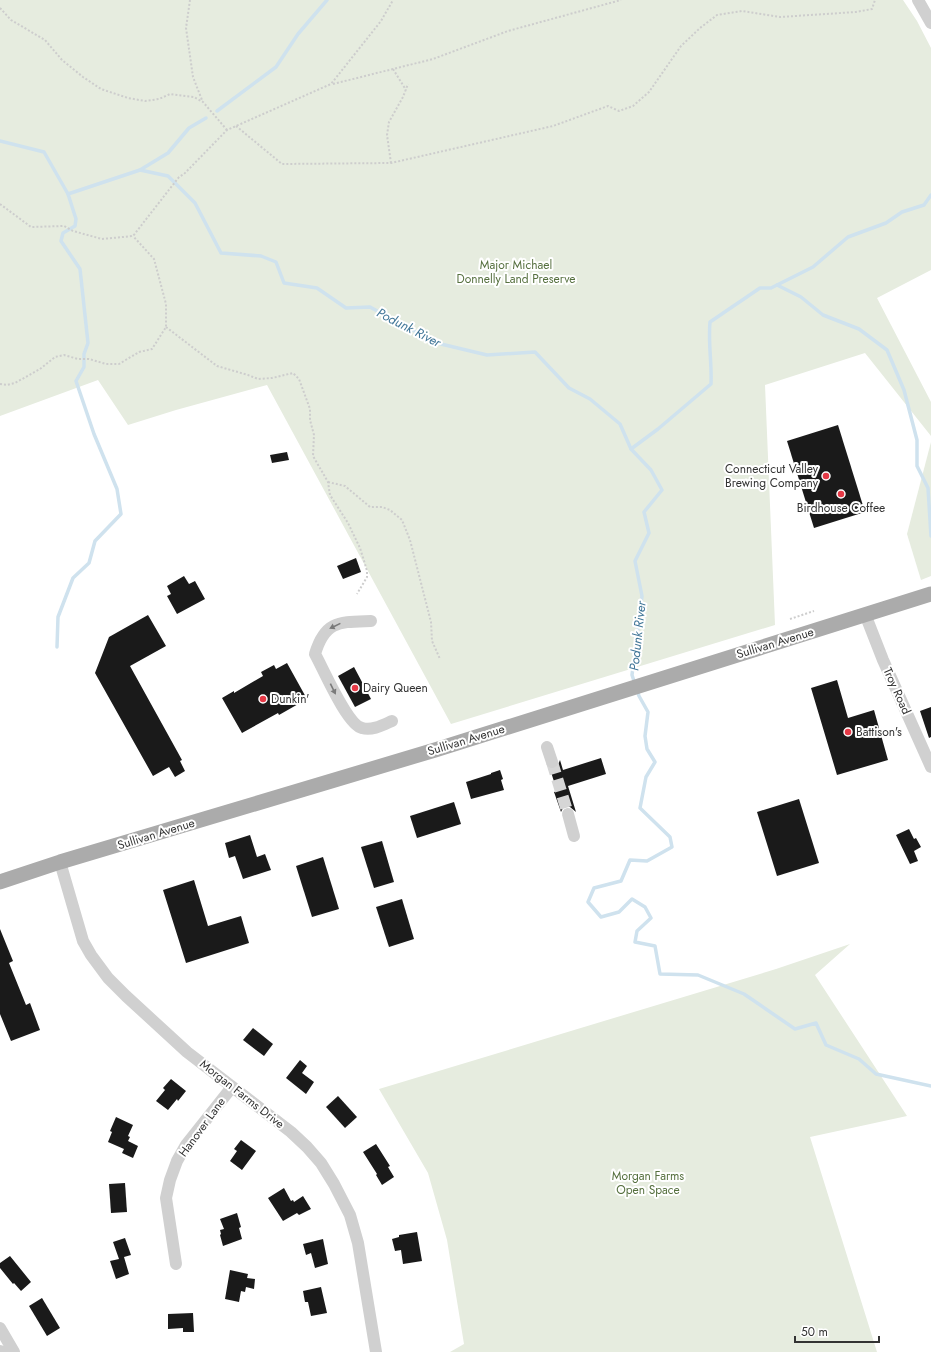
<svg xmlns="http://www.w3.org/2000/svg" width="931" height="1352" font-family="Jost,sans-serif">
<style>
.green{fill:#e6ecdf}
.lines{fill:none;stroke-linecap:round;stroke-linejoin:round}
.stream{stroke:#cfe2ee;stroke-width:3.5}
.building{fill:#1a1a1a}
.minor-tunnel{stroke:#d6d6d6;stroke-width:12;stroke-dasharray:12 6;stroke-linecap:butt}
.path{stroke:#cdcdcd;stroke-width:2;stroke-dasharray:2 2;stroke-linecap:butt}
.minor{stroke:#d0d0d0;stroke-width:12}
.major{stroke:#ababab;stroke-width:15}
.oneway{fill:#7a7a7a}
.poi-dot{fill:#e63946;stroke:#fff;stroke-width:1.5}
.labels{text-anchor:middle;stroke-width:4;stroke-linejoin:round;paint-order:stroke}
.park-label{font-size:12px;fill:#56703f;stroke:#fff}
.poi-label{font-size:12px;fill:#333;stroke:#fff;text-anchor:start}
.street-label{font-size:12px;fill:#333;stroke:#fff}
.water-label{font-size:13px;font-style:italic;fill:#3f7597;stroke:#fff}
</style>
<rect width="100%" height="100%" fill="#fff"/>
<g class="green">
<polygon points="0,0 903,0 917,21 931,48 931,270 877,298 931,402 931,436 865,353 765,385 775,625 451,724 267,385 176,410 128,425 98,380 0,416"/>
<polygon points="931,442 931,576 921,580 907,534"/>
<polygon points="850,944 815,975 907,1116 810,1137 877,1352 450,1352 464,1344 447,1240 428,1173 379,1089 776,969"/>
</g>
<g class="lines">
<g class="stream">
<polyline points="217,111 276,67 298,34 327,0"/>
<polyline points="0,141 44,152 68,194 140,170 168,176 195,203 221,253 261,256 276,262 284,283 317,288 346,308 370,307 408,328 441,344 487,355 535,352 569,388 590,399 620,424 631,449 651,470 662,490 644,512 649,533 635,561 642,596 632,675 635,684"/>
<polyline points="140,170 168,153 189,128 206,118"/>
<polyline points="777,285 801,297 823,315 859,329 887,350 904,390 917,440 917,466 928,488 931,536"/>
<path d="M631,449L658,429L711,384C712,363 708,343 710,322L760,288H771L813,267L848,237L886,223L902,212L924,205L931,195"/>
<polyline points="57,647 58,617 73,578 89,563 95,541 121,514 117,489 94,434 76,381 84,367 84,354 88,343 80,269 61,241 63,233 75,226 76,219 68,194"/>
<polyline points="637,690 639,696 648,712 645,736 647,749 655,762 646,777 640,808 670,837 672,847 647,861 630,860 621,881 594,888 588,902 601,917 619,912 632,899 645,907 651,918 637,931 635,942 655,946 660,974 698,975 744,994 795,1029 816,1023 826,1045 859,1059 876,1074 931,1086"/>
</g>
</g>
<g class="building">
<polygon points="838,425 865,512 814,528 787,441"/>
<polygon points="287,452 289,460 272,463 270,455"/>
<polygon points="356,558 361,572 343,579 337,566"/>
<polygon points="184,576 189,584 195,581 205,599 177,614 167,596 171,594 167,586"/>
<polygon points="148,615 166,646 130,666 182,760 180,761 185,771 175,777 169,767 153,776 95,673 109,637"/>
<polygon points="287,663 307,699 279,715 278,713 242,733 222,698 234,691 234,693 263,676 261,672 274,665 276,669"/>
<polygon points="354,667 371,699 355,707 338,676"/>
<polygon points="837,680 848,718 874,710 888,760 837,775 811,688"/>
<polygon points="931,707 931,737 929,738 920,711"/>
<polygon points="601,758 606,774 568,786 576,812 570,807 566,807 563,808 561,812 554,792 557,791 550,769 554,769 557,767 560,760 563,770"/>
<polygon points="500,770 503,779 501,780 504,790 471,799 466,782 491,774 491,773"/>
<polygon points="799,799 819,863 777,876 757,812"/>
<polygon points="454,802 461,824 417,838 410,816"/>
<polygon points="909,829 914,839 916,838 921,847 914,851 918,861 910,864 896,835"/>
<polygon points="250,835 257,857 265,854 271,870 243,879 235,856 229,858 225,843"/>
<polygon points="382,841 394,882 374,888 361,847"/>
<polygon points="323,857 339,909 312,917 296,866"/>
<polygon points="194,880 208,926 241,916 249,943 186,963 163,890"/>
<polygon points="402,899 414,939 389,947 376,907"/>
<polygon points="0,929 13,961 9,963 26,1005 30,1003 40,1030 11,1041 0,1014"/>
<polygon points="253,1028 273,1044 264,1056 243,1040"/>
<polygon points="300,1060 307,1066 302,1073 314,1082 306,1094 286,1078"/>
<polygon points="171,1079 186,1091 178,1101 177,1099 168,1110 156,1101 165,1090 163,1088"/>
<polygon points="338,1096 357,1117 345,1128 326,1107"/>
<polygon points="116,1117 133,1125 128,1136 130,1137 128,1141 138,1146 133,1158 122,1153 124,1149 108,1142 112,1132 110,1131"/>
<polygon points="241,1140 256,1151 242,1170 230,1161 237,1151 234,1149"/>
<polygon points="376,1144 390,1166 388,1167 394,1177 382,1185 376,1175 377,1174 363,1152"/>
<polygon points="125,1183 127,1212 111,1213 109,1184"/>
<polygon points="284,1188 291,1201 293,1200 294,1202 303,1196 311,1209 299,1215 297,1213 283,1221 268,1198"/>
<polygon points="237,1213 241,1227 239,1228 242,1239 223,1246 220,1235 221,1234 220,1230 224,1229 220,1219"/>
<polygon points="417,1232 422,1261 403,1264 401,1250 395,1251 392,1239 399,1237 399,1235"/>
<polygon points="125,1238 131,1255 124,1257 129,1274 116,1279 110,1261 119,1259 113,1242"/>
<polygon points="323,1239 328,1264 315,1268 311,1253 306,1255 303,1244"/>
<polygon points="10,1256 31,1282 21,1291 14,1283 13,1284 0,1268 0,1263"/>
<polygon points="230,1270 248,1274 247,1278 255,1279 254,1289 246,1287 245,1292 241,1291 239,1302 225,1299"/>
<polygon points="321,1287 327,1313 311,1316 308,1302 305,1302 303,1291"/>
<polygon points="42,1298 60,1328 47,1336 29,1306"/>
<polygon points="193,1313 194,1332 183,1332 183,1328 168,1329 168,1314"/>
</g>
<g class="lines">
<polyline class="minor-tunnel" points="552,762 568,814"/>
<g class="path">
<polyline points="190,0 186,28 193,77 202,100"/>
<polyline points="0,8 11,20 45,40 62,60 83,77 101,89 128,98 145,101 159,99 170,94 194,97 203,102 227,130"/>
<polyline points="393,69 406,90"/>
<polyline points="333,84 433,59 508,31 621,0"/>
<polyline points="236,126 282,164 391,163 553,126 608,106 619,111 633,106 649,92 681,46 700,28 717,15 742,11 780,17 856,12 872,9 875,0"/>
<polyline points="391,163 387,135 389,122 403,97 408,84"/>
<polyline points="0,204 31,227 64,226 73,231 102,239 133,236 179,177 184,174 227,130 331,84 381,21 393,0"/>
<polyline points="166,327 217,366 248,375 258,379 272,378 293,373 299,379 310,409 310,420 314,435 313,456 328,482 330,495 348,523 360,548 365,564 367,571 367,577 357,594"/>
<polyline points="0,384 7,385 15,383 40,369 55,357 64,355 78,359 89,359 106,364 119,364 139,352 152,349 166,327 166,304 154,259 133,236"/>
<polyline points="328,482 345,486 370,507 382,507 390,510 402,520 410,540 431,622 432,641 440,659"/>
<polyline points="790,619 814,611"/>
</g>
<g class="minor">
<polyline points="918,0 931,23"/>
<polyline points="865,614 883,660 931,767"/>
<path d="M371,621C340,622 325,620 315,654C323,668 347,725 362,728C372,731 383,725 392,721"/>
<polyline points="547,747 552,762"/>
<polyline points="568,814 574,836"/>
<polyline points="60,862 83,941 91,955 108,978 126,996 187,1052 291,1132 307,1147 321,1163 334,1184 350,1215 358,1243 376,1352"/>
<polyline points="176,1264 166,1198 170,1180 177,1161 186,1145 232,1087"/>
<polyline points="0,1328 14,1352"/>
<polyline points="0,1351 4,1352"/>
</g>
<polyline class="major" points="0,882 60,862 435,750 931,594"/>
</g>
<defs><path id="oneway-solid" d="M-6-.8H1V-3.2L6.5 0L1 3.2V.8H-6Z"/></defs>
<g class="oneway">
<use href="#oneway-solid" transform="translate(335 626) rotate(154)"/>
<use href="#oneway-solid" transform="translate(333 689) rotate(64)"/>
</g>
<g class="poi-dot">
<circle cx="826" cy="476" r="4"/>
<circle cx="841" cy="494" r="4"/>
<circle cx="355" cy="688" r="4"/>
<circle cx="263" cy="699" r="4"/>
<circle cx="848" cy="732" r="4"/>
</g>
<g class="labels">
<g class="park-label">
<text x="516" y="269">Major Michael<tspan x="516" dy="14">Donnelly Land Preserve</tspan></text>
<text x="648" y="1180">Morgan Farms<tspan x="648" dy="14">Open Space</tspan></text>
</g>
<g class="poi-label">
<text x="818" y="473" text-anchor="end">Connecticut Valley<tspan x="818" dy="14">Brewing Company</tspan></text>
<text x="841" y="512" text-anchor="middle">Birdhouse Coffee</text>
<text x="363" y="692">Dairy Queen</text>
<text x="271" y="703">Dunkin'</text>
<text x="856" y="736">Battison's</text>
</g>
<g class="street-label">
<text transform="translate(775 643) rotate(-17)" y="4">Sullivan Avenue</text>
<text transform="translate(897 691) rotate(66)" y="4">Troy Road</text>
<text transform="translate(466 740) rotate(-17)" y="4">Sullivan Avenue</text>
<text transform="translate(156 834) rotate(-17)" y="4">Sullivan Avenue</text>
<text transform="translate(242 1094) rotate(38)" y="4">Morgan Farms Drive</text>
<text transform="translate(202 1127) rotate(-54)" y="4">Hanover Lane</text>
</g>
<g class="water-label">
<text transform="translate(409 327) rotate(27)" y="5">Podunk River</text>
<text transform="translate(637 636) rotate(-84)" y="5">Podunk River</text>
</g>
</g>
<path d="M795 1336v6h84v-6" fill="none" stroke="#333333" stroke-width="2"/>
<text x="801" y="1336" font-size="12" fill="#333333" stroke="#ffffff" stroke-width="3" paint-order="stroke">50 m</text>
</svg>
